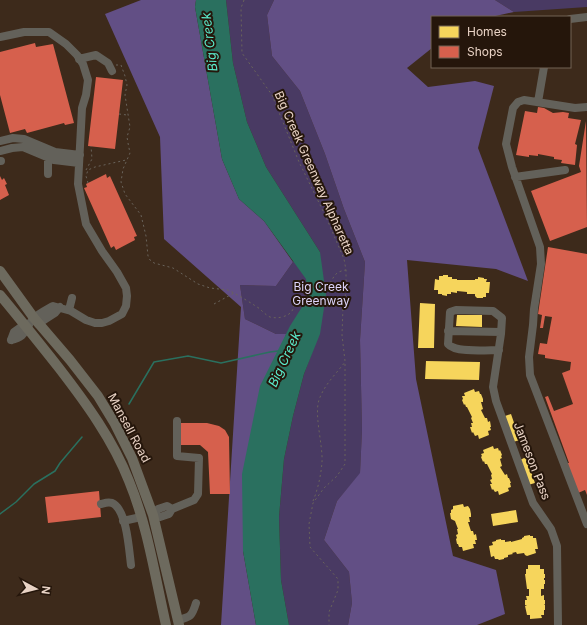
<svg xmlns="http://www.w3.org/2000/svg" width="587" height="625" viewBox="0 0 587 625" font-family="Inter,sans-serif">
<rect width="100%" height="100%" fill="#3d2a1b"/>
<path fill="#493a63" d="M226,0H274L267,15L272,56L300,91L325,154L344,209L365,262L360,340L362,430L360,474L337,501L324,540L349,572L352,603L348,625H289L281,580L279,517L284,459L293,416L304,374L319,334H276L245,319L240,285L276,286L293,262L320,252L266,167L247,122L233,63Z
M495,0H587V7L514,12Z"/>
<path fill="#624f85" d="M141,0H196L195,7L222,159L239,199L264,221L293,262L276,286L240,285L245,319L276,334H286L243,551L256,625H221L241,307L164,239L160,137L105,14Z
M274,0H495L514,12L491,17H432V48L407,68L428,87L475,81L494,86L478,148L528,281L496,269L407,260L416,379L453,556L496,570L505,614L477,625H348L352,603L349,572L324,540L337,501L360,473L362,430L360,340L365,262L344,209L325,154L300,91L272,56L267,15Z"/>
<path fill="#2a705f" d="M196,0H226L233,63L247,122L266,167L320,252L326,295L320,334L304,374L293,416L284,459L279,517L281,580L289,625H256L243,551L242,474L260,386L290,326L307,299L306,279L264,221L239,199L222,159L195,7Z"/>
<path fill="#f6d55c" d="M443,275H448V277H452V279H457V280H475V279H478V277L484,278V279H487L486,282H490L489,293H486V297H483V298H477L475,296V294H467V292L457,291V293L451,292V294H447V296L442,295V294H438V290H434L435,279L439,280V276H443Z
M420,303L435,304L434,348H418Z
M457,315H482V327L456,326Z
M426,361L480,362L479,380L425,379Z
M474,389L475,392L479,391L480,394H481L483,399V402H481L483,409L481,410L485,418H487L488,422L490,421L491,427H490L491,430L488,431L489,435L479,439L478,435L475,436L473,432L472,433L470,427H472L471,423H473L471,418L472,417L467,407H466L465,404L464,405L462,400L463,399L462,396H465L464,393Z
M511,414L520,440L513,442L505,416Z
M493,446L494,449L498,448L499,451L500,450L502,455L501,456L502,458L500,459L502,466L500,467L505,475L507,474L508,478H509L511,483H510L511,487L508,488L509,491L499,495L498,491L495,492L493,489L492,490L490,484H492L490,480L492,479L491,475L492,474L487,464H485L484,461L483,462L481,457L482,456L481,454L484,453L483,450Z
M526,457L535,483L528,485L520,460Z
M463,504L464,507L468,506L470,509L471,514V517H469L470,522H468L471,531H473L474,535L476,534L477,540H475L476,544H473L474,548L463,551L462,547H459L458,544H457L456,539L457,538L456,535L458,534L457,529H458L455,521L451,519L450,513H451V510L453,509V506Z
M516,510L518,522L493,526L491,514Z
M530,535V536H533V538H536L538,549H535L536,553L527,556L525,555L524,553L517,554L516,552L512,553L513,554L508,555V557L504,558V559L499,560L498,559H495L494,556L491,557L489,546L493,545L492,542L496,541V540L501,539V540H505V542L511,541V542L522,539V538L524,537V536Z
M528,565H540V569H544V574H545V578H544V580H545V584H544V589H541V596L544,595V600H545V604H544L545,605V610H544V615H541L542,618L530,619V615H527L525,606L527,605H525V600H527L526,596H529V589H527L525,574H526V569H528Z"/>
<path fill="#d6604d" d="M35,43L36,47L53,44L74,123L65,125L64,123L27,133L25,129L10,133L0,95V52Z
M96,77L123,80L115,149L88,146Z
M538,107L544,108L553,113L563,112L569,113L568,118L581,120L575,144L577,145L575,165L561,163L562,160L554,159V157L538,154V156L529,155V157L516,155L525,111L537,113Z
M586,121L587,227L550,241L531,191L581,172L579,166Z
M106,174L107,178L110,176L137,236L134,237L135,240L116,250L114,246L111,248L84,188L87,187L86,184Z
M0,176L2,180L4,178L7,184L5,185L9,195L0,200Z
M548,247L587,254V495L585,490L578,493L567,463H569L545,397L548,396L554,411L573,404L562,373L570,370L571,362L545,358V355L538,354L540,343L547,344L552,317L545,316L543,328H540L542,315L538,314Z
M181,423H207L219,426L225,430L229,437L230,494H210L208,452L200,445H180Z
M99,491L101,517L48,523L45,497Z"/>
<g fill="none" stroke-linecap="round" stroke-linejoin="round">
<path stroke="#2a705f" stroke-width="1.5" d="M129,404L154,362L188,356L221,363L270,352L278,351
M0,514L16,502L34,484L55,471L60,463L82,437"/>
<path stroke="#69635b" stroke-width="1" stroke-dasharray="2 3" stroke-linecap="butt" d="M244,0L241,8L242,53L272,95L299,162L326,217L344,259L346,270V292L343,307L342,335L345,361V464L337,476L324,488L313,503L309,524L310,547L338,579V590L329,612V625
M116,65H121L125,76L127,85L125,95L130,127L127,137L128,143L130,153L123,169L121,182L125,194L141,215L146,236L148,256L150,260L154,263L173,268L198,284L210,288L228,290L234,293
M119,114L127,115
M86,170L92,159L91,146
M88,183L86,176L88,170L95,167L126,160
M214,304L234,293C238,295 256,306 260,309C263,312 266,315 270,317C274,318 278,318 282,317C301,312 289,299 299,291C306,286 318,287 327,286C335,279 332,272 346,270
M313,501C318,489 321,475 322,462C323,445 314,415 319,400C324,385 336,374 345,362"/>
<path stroke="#63615a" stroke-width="8" d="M570,19L587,17
M0,37L24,32H49L66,44L77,55L83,64L88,80L86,95L82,108L78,184L86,224L102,251L117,272L126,288L127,296L126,306L122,314L109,321L102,323H95L86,320L71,311L53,306C46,310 38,314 33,319C24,329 27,337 11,340
M79,59L96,55L108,63L112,71
M538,102L544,67
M587,107L575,108L524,100L518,102L513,108L506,144L512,167L540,247L541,264L534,309L533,325L529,357L530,375L587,524
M0,141L13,138L24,139L55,152L80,155
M0,151L12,148L23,147L54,160L79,163
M0,161H1
M48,174V158L51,153
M515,177L565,170
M69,310L72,298
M38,324L55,313L60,307
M448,331L501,332
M11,340L14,332L21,327H27
M499,350C487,350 455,353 448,344L450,312L456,310L493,311L502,318L501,334L493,387L496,401L533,503L551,529L557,546L558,625
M101,504C105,503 110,501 114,504C127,513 129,550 131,565
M172,509L167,506L158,509L153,515L160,517L169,514L172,509L194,500L198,494L199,458L177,456V421
M123,521L141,517
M178,620C191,617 192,616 196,603"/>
<path stroke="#6d6a5e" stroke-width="10" d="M0,271L34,318L70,360L98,396L115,424L132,458L153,515L179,625
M0,295C20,319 40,344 59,368C86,403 113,440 129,481C148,527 155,577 166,625"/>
</g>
<g text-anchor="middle" stroke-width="4" stroke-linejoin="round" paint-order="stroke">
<g font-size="12" fill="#e9d3c5" stroke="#25160b">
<text transform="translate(314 173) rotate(66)" y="4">Big Creek Greenway Alpharetta</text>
<text transform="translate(129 428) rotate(62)" y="4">Mansell Road</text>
<text transform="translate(532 461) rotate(69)" y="4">Jameson Pass</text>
</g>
<g font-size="12" fill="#ddd5fb" stroke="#25160b">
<text x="321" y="291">Big Creek<tspan x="321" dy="14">Greenway</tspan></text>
</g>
<g font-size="13" font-style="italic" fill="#5bebcc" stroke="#25160b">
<text transform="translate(209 42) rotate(-97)" y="5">Big Creek</text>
<text transform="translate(284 359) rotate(-65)" y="5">Big Creek</text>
</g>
</g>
<rect x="431" y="16" width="140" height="52" fill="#25160b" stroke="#736255"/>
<rect x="439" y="26" width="20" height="12" fill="#f6d55c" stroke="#736255"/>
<text x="467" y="36" font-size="12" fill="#e9d3c5">Homes</text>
<rect x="439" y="46" width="20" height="12" fill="#d6604d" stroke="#736255"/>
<text x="467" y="56" font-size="12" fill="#e9d3c5">Shops</text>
<g transform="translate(36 589) rotate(97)" stroke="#25160b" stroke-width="3" paint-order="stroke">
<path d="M0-3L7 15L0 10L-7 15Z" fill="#e9d3c5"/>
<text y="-6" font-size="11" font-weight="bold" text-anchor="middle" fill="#e9d3c5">N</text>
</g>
</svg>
